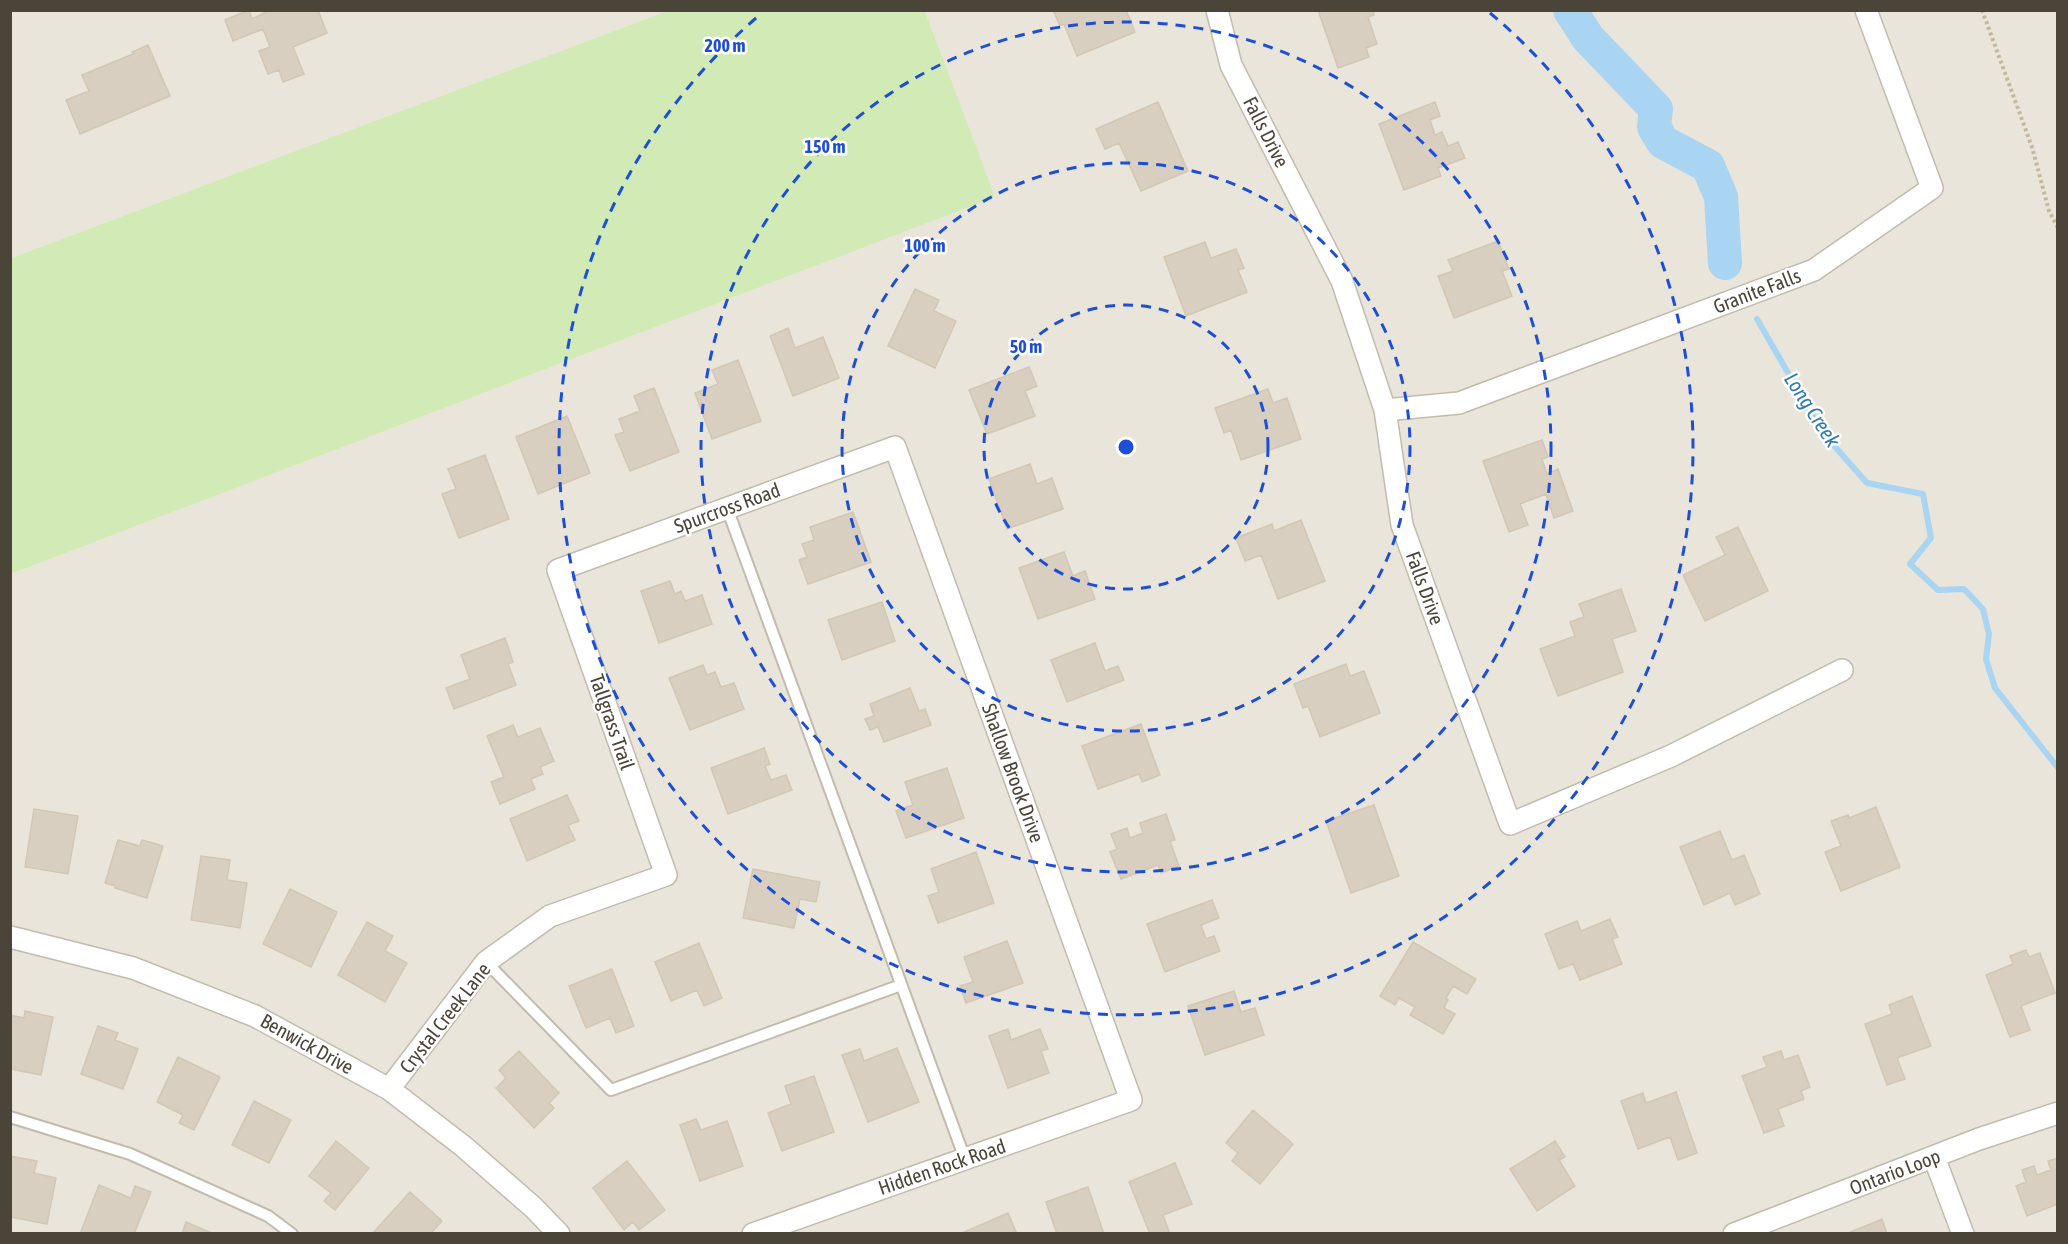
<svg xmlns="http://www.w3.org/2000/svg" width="2068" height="1244" viewBox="0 0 2068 1244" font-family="'Asap Condensed',sans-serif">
<rect width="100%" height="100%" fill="#f6f3ec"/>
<path fill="#eae5da" d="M11,11H667L11,258Z
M925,11H2057V1233L11,1234V574L994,197Z"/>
<path fill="#d2eab5" d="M667,11H925L995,197L11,574V258Z"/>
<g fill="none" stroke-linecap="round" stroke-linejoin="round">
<path stroke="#a9d4f2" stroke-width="6" d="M1757,319L1822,432L1867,483L1923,494L1931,538L1910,564L1938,590L1964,589L1983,609L1989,634L1986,659L1995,688L2058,768"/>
<path stroke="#a9d4f2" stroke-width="34" d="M1570,10L1588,38L1656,109L1654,127L1663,142L1708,166L1721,197L1725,263"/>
</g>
<path fill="#d8cfc1" stroke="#d3c7b4" stroke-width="1.5" d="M249,10L252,19L270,10H318L327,33L293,47L304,74L283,82L279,70L268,74L259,51L270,47L263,29L233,41L225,20Z
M1053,10H1126L1135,32L1077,56L1064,24L1060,26Z
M1318,10H1373L1374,15L1368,17L1377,44L1366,48L1369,57L1338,68Z
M148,45L170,96L80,134L66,100L89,91L82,75L133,54L132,52Z
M1158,102L1188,171L1141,191L1119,143L1105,149L1096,129Z
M1435,102L1440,116L1430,120L1435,135L1442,132L1448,146L1458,142L1465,158L1438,168L1441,176L1404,190L1379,124Z
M1498,241L1509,269L1502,271L1512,296L1454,318L1438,276L1453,271L1448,260Z
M1205,242L1211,258L1236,249L1244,268L1238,270L1247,292L1186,316L1164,257Z
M915,289L939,300L934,311L956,321L935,368L888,346Z
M788,328L795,348L823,337L839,378L793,396L770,336Z
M738,360L761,421L712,439L695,393L718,384L712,370Z
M1029,367L1037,386L1025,391L1035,416L987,434L969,390Z
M654,388L679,452L630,471L615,435L624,432L619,419L640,411L634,396Z
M1268,389L1273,403L1287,398L1301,439L1241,460L1231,430L1224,433L1215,408Z
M567,416L590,473L538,494L516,437Z
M1542,440L1548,457L1542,459L1547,474L1558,469L1573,511L1554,518L1546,494L1520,504L1528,525L1509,532L1483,461Z
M485,455L509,519L459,538L442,494L456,489L448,469Z
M1030,464L1037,484L1052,478L1063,509L1007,529L989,479Z
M853,512L871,562L808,584L799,560L807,557L802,544L814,540L810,527Z
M1301,520L1325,581L1278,599L1261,555L1245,561L1236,538L1272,524L1274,531Z
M1738,527L1768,591L1705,621L1683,575L1725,555L1716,537Z
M1064,552L1073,576L1085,571L1095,599L1038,619L1019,568Z
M670,581L675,594L681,591L685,601L702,595L712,624L659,643L641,591Z
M1621,589L1636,631L1612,639L1623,672L1558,696L1540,649L1575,636L1570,622L1584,617L1579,604Z
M882,602L895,641L842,660L828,620Z
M505,638L513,662L508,664L516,685L454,709L446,688L470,679L461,655Z
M1095,643L1105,671L1118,666L1124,680L1067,702L1051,660Z
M1346,664L1350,676L1364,671L1380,713L1320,737L1308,706L1303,708L1294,684Z
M703,665L707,675L715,672L721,687L734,683L744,709L690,730L669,678Z
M910,688L919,711L925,709L931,725L884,742L878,727L870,730L865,719L874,716L870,704Z
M1141,724L1160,775L1142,782L1139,774L1098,789L1082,746Z
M513,725L518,737L540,728L554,761L540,767L543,774L531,779L535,789L500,804L491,782L504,777L487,736Z
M764,748L770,764L765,766L771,780L786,775L792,790L728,814L711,768Z
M947,768L964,818L906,838L896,811L913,805L905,782Z
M567,795L579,821L568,825L575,840L527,861L510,819Z
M1374,805L1399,876L1351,893L1326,821Z
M1876,807L1900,867L1841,891L1825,852L1841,846L1831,821L1848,815L1849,818Z
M34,809L78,816L68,874L25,867Z
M1166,814L1175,840L1170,841L1179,866L1161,873L1158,865L1121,879L1110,852L1117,849L1111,834L1127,828L1130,838L1143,833L1140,823Z
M1720,831L1732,860L1744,855L1760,894L1735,905L1730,893L1704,905L1680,847Z
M118,840L140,846L142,840L163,846L147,898L115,888L116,886L105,883Z
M976,852L994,903L938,923L928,896L939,892L931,869Z
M201,856L230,860L227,880L247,883L240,928L191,920Z
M753,869L820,882L816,902L800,899L794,928L743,918Z
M290,889L337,912L311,967L263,944Z
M1212,900L1219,918L1201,925L1206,939L1214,936L1220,951L1165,972L1147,924Z
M1610,919L1618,937L1612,939L1622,964L1580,980L1573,964L1559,969L1545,934L1577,921L1581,931Z
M367,922L393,936L385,951L407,963L385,1002L338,975Z
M1007,941L1023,983L966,1003L960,986L973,982L964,957Z
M1413,942L1476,979L1467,994L1453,986L1446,998L1448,1000L1444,1008L1455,1014L1443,1034L1410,1015L1415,1007L1399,998L1395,1005L1380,996Z
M699,943L722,998L704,1006L697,990L671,1001L655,962Z
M2026,950L2029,957L2040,953L2055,993L2021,1006L2030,1030L2010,1037L1986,975L2013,964L2010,956Z
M612,969L634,1026L616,1033L610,1018L586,1028L569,986Z
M1234,991L1241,1012L1255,1008L1264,1035L1205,1055L1188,1006Z
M1912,996L1931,1046L1897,1058L1905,1079L1887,1085L1865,1024L1892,1014L1889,1005Z
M25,1011L53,1017L41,1075L10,1069V1015L24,1018Z
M98,1026L118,1033L115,1040L138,1049L123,1089L81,1074Z
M1008,1029L1011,1040L1040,1029L1048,1049L1041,1051L1049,1073L1008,1088L989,1036Z
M897,1048L919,1102L868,1122L842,1055L860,1049L864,1061Z
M519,1051L559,1093L549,1103L554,1108L534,1128L496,1088L506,1078L499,1070Z
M1781,1051L1784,1060L1798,1055L1810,1087L1801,1091L1804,1099L1778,1109L1784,1126L1764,1133L1742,1076L1767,1067L1763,1057Z
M178,1057L220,1077L194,1130L179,1123L183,1115L157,1102Z
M814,1076L834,1132L782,1151L768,1113L791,1104L785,1086Z
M1676,1092L1697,1153L1678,1160L1670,1137L1638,1149L1621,1101L1643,1093L1646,1103Z
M254,1101L291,1120L269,1163L232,1145Z
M1253,1110L1293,1144L1260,1184L1232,1161L1238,1153L1226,1143Z
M696,1119L701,1130L727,1121L743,1166L700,1181L680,1125Z
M336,1141L369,1168L335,1210L324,1201L331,1193L309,1176Z
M1555,1141L1565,1157L1559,1160L1575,1186L1537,1211L1510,1169Z
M10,1156L37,1161L34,1173L56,1178L47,1224L10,1217Z
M2058,1158V1204L2027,1216L2016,1186L2026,1182L2022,1170L2034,1166L2037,1175L2051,1170L2048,1161Z
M627,1161L665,1210L639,1230L633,1222L624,1230L593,1188Z
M1175,1163L1192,1204L1163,1215L1170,1234H1150L1129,1182Z
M99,1185L131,1198L135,1186L151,1192L134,1234H80Z
M1088,1187L1104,1234H1057L1046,1202Z
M410,1192L442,1221L430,1234H372Z
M1008,1213L1017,1234H962V1233Z
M1882,1219L1887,1234H1846Z
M186,1222L214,1234H182Z"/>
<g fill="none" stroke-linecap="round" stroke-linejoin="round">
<defs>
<path id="service" d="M727,508L965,1159
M486,962L611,1090L901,985
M10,1117L130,1154L268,1216L292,1234"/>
<path id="minor" d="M1217,10L1231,65L1342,281L1385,410L1402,525L1510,824L1671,756L1842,670
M1385,410L1459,403L1814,270L1932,188L1866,10
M10,937L133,968L255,1016L389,1089L463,1146L534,1208L559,1234
M389,1089L486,962L550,916L666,875L558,570L895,447L1131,1100L753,1234
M1934,1157L1963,1234
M1734,1234L1979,1139L2058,1113"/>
</defs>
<use href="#service" stroke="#c2bbae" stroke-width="14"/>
<use href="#minor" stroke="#c2bbae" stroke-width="24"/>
<path stroke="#c4b79f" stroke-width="4" stroke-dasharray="3 3" stroke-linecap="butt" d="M1982,10L2032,147L2049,211L2058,228"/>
<use href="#service" stroke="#fff" stroke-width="10"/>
<use href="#minor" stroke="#fff" stroke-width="21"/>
</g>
<g fill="none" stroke="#1d4ed8" stroke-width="3" stroke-dasharray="10 8">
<circle cx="1126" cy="447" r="142"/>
<circle cx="1126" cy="447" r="284"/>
<circle cx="1126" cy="447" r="425"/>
<path d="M1490 13A567 567 0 1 1 762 13"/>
</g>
<g text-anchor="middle" stroke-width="5" stroke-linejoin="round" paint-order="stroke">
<g font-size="20" fill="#4b4439" stroke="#fff">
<text transform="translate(1266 132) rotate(63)" y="7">Falls Drive</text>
<text transform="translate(1757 291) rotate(-21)" y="7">Granite Falls</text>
<text transform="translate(727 508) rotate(-20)" y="7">Spurcross Road</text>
<text transform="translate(1425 588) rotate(70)" y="7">Falls Drive</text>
<text transform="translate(612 722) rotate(71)" y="7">Tallgrass Trail</text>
<text transform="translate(1013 773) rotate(70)" y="7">Shallow Brook Drive</text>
<text transform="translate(445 1018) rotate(-52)" y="7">Crystal Creek Lane</text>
<text transform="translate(307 1044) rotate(29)" y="7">Benwick Drive</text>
<text transform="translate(942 1167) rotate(-19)" y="7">Hidden Rock Road</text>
<text transform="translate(1895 1172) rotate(-21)" y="7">Ontario Loop</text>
</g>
<g font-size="21" font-style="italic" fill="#2e7ab2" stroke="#fff">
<text transform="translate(1812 410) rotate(57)" y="7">Long Creek</text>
</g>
</g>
<circle cx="1126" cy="447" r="9" fill="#1d4ed8" stroke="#fff" stroke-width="3"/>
<g font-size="18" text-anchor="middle" font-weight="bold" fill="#1d4ed8" stroke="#fff" stroke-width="5" stroke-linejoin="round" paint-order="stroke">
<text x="725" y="52">200 m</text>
<text x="825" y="153">150 m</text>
<text x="925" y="252">100 m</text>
<text x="1026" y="353">50 m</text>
</g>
<rect width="2068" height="1244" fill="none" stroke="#4b4439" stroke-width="24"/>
</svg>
